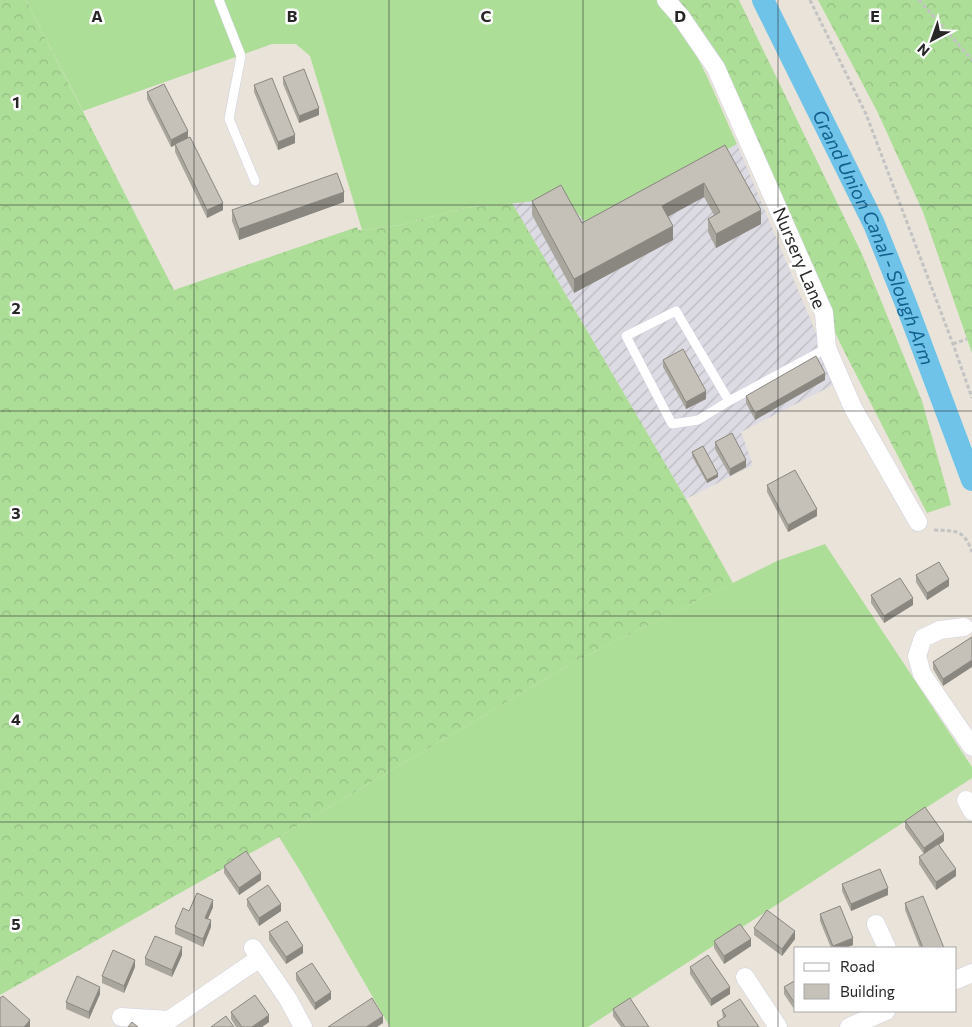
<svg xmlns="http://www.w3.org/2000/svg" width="972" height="1027" viewBox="0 0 972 1027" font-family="Commissioner,sans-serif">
<defs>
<pattern id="industrial-furrows" width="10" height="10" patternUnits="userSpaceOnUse" patternTransform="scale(1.25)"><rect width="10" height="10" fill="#dcdae2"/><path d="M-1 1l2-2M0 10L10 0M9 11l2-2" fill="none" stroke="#bdbbc2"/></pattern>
<pattern id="forest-crowns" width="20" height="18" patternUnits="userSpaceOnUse" patternTransform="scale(1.25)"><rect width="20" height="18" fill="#adde98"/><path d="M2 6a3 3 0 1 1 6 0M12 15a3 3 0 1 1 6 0" fill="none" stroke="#95be83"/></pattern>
</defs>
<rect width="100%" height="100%" fill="#e9e3d9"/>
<path fill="url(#industrial-furrows)" d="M737,144L837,383L741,432L753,465L686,499L512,203L544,200L575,211L589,226Z"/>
<path fill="#adde98" d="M26,0H657C696,40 714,94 737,144L589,226L575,211L544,200L465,208L400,225L362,230L310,56L296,44H272L83,111Z
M825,544L972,767V778L588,1027H390L299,869L279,837L574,662L777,561Z"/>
<path fill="url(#forest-crowns)" d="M0,0H26L174,290L357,227L358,230H362L400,225L465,208L512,203L686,499L733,583L574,662L279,837L0,995Z
M679,0H739L862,254L922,401L951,505L927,513L842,347Z
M818,0H972V353L923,212L877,111Z"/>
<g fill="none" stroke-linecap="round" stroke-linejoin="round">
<path stroke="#70c3e8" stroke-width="22" id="s1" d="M763,0L874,224L906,304L972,480"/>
<defs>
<path id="lane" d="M219,0L241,56L229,119L255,181
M729,401L676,311L626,336L672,424L698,420L729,401L827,348"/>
<path id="street" d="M666,0L681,17L716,68L824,313L827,348L853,408L918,522
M964,627L940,630L923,638L917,656L922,674L972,747
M966,800L972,811
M876,924L887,948
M253,948L288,999L303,1027
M745,977L778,1027
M956,980L972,973
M121,1017L169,1020L260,958
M849,1027L886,1011"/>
</defs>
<use href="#lane" stroke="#cfd1e0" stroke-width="10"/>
<use href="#street" stroke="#cfd1e0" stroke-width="19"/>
<path stroke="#c3c3c3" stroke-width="3" stroke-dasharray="4 2.5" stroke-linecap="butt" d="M810,0L866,114L953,344L972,398
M919,0L972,60
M953,344L967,339
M934,530C956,531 964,529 972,552"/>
<use href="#lane" stroke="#fff" stroke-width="9"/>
<use href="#street" stroke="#fff" stroke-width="18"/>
</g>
<path fill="#a9a69e" d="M283,77L319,115L299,123L283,84Z
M254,85L295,143L278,150L254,92Z
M147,92L188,138L223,210L207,218L175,152V145L171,147L147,99Z
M725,145L761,224L716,248L708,232V219L714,215L704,197L668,216L673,240L574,293L532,215V201L582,223Z
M344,202L239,240L232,221V210Z
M663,360L706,399L686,409L663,367Z
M825,380L755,420L746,403V396Z
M715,442L746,467L730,476L715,449Z
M692,452L718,477L707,483L692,456Z
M767,485L817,516L788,532L767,492Z
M916,575L949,586L927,600L916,582Z
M871,595L913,605L884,623L871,603Z
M972,637L943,686L933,669V662Z
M905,821L944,841L939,845L956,876L936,890L919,864V857L924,854L905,828Z
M224,866L261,880L239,895L224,873Z
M842,884L888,895L851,911L842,891Z
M247,899L281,911L259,926L247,906Z
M905,903L944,948H920L905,910Z
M213,907L208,919L211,927L203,947L175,934V927L189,911Z
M820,914L853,945L845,948H831L820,921Z
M754,928L795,939L782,956L754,935Z
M269,932L303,953L286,964L269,940Z
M714,941L751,946L724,964L714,948Z
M182,955L172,977L145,965V958Z
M135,967L124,993L102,983V976Z
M690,967L730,994L711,1006L690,974Z
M296,973L331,999L315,1010L296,980Z
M796,980V1011H797L796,1012L784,994V987Z
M100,994L89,1019L66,1009V1002Z
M613,1009L649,1027H621L613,1016Z
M722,1010L759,1027H717V1022L723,1018Z
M231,1012L269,1022L262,1027H236L231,1019Z"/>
<path fill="#8a8781" d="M319,108V115L299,123V116Z
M188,131V139L171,147V140Z
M295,135V143L278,150V142Z
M704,183V197L662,220V206Z
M344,192V202L239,240V229Z
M223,203V210L207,218V210Z
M761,210V224L716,248V234Z
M673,226V240L574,293V279Z
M825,373V380L755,420V413Z
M706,391V399L686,409V402Z
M746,460V467L730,476V469Z
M718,474V477L707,483V480Z
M817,509V516L788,532V525Z
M949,579V586L927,600V593Z
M913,598V605L884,623V616Z
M972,660V667L943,686V679Z
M944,834V841L924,855V848Z
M956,869V876L936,890V882Z
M261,873V880L239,895V888Z
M888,888V895L851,911V904Z
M213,900V907L205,925V918Z
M281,904V911L259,926V918Z
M211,920V927L203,947V939Z
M795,931V939L782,956V949Z
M853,938V945L845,948H833V946Z
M751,939V946L724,964V956Z
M303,946V953L286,964V957Z
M182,947V955L172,977V970Z
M135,960V967L124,993V986Z
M100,987V994L89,1019V1012Z
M730,987V994L711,1006V999Z
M331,992V999L315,1010V1003Z
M269,1015V1022L262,1027H252Z
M383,1016V1023L377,1027H366Z
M30,1020V1027H24Z"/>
<path fill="#c5c1b8" stroke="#8a8781" d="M304,69L319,108L299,116L283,77Z
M272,78L295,135L278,142L254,85Z
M164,84L188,131L171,140L147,92Z
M190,137L223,203L207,210L175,144Z
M725,145L761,210L716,234L708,219L720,212L704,183L662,206L673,226L574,279L532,201L561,185L582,223Z
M337,173L344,192L239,229L232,210Z
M683,349L706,391L686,402L663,360Z
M816,356L825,373L755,413L746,396Z
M732,433L746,460L730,469L715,442Z
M703,446L718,474L707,480L692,452Z
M795,470L817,509L788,525L767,485Z
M939,562L949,579L927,593L916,575Z
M900,578L913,598L884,616L871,595Z
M972,637V660L943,679L933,662Z
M925,807L944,834L924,848L905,821Z
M938,844L956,869L936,882L919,857Z
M246,851L261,873L239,888L224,866Z
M880,869L888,888L851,904L842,884Z
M268,885L281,904L259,918L247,899Z
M197,893L213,900L205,918L211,920L203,939L175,927L183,908L189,911Z
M923,896L944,948H923L905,903Z
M840,906L853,938L833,946L820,914Z
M767,910L795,931L782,949L754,928Z
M287,921L303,946L286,957L269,932Z
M740,924L751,939L724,956L714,941Z
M155,936L182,947L172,970L145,958Z
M113,950L135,960L124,986L102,976Z
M708,955L730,987L711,999L690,967Z
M312,963L331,992L315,1003L296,973Z
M77,976L100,987L89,1012L66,1002Z
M796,980V1005L784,987Z
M255,995L269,1015L252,1027H242L231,1012Z
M3,996L30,1020L24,1027H0V998Z
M372,998L383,1016L366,1027H328Z
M630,998L649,1027H625L613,1009Z
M740,999L759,1027H720L717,1022L726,1016L722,1010Z
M226,1016L234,1027H211Z
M132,1022L138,1027H128Z"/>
<path fill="none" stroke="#272727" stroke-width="1" stroke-opacity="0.55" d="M194,0V1027M389,0V1027M583,0V1027M778,0V1027M0,205H972M0,411H972M0,616H972M0,822H972"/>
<g text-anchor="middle" stroke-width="5" stroke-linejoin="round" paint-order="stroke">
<g font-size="18" fill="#272727" stroke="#fff">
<text transform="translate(799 258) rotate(67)" y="6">Nursery Lane</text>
</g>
<g font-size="19" font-style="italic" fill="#13608f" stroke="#fff">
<text dy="7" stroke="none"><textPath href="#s1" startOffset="262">Grand Union Canal - Slough Arm</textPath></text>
</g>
</g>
<g font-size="16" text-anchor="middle" font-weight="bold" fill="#272727" stroke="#fff" stroke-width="5" stroke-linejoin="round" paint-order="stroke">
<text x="97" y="22">A</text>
<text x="292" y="22">B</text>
<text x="486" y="22">C</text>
<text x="680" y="22">D</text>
<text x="875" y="22">E</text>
<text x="16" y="108">1</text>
<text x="16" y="314">2</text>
<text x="16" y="519">3</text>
<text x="16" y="725">4</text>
<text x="16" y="930">5</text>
</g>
<rect x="794" y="947" width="162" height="65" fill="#ffffff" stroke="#a9a9a9"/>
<rect x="804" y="963" width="25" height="8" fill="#ffffff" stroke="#a9a9a9"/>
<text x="840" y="972" font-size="15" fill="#272727">Road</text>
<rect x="804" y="984" width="25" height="15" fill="#c5c1b8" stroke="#a9a9a9"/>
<text x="840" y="997" font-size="15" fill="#272727">Building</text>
<g transform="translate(932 40) rotate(221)" stroke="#ffffff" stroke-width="4" paint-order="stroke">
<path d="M0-4L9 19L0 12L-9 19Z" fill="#272727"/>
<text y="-8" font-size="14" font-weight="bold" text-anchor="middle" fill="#272727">N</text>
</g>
</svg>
